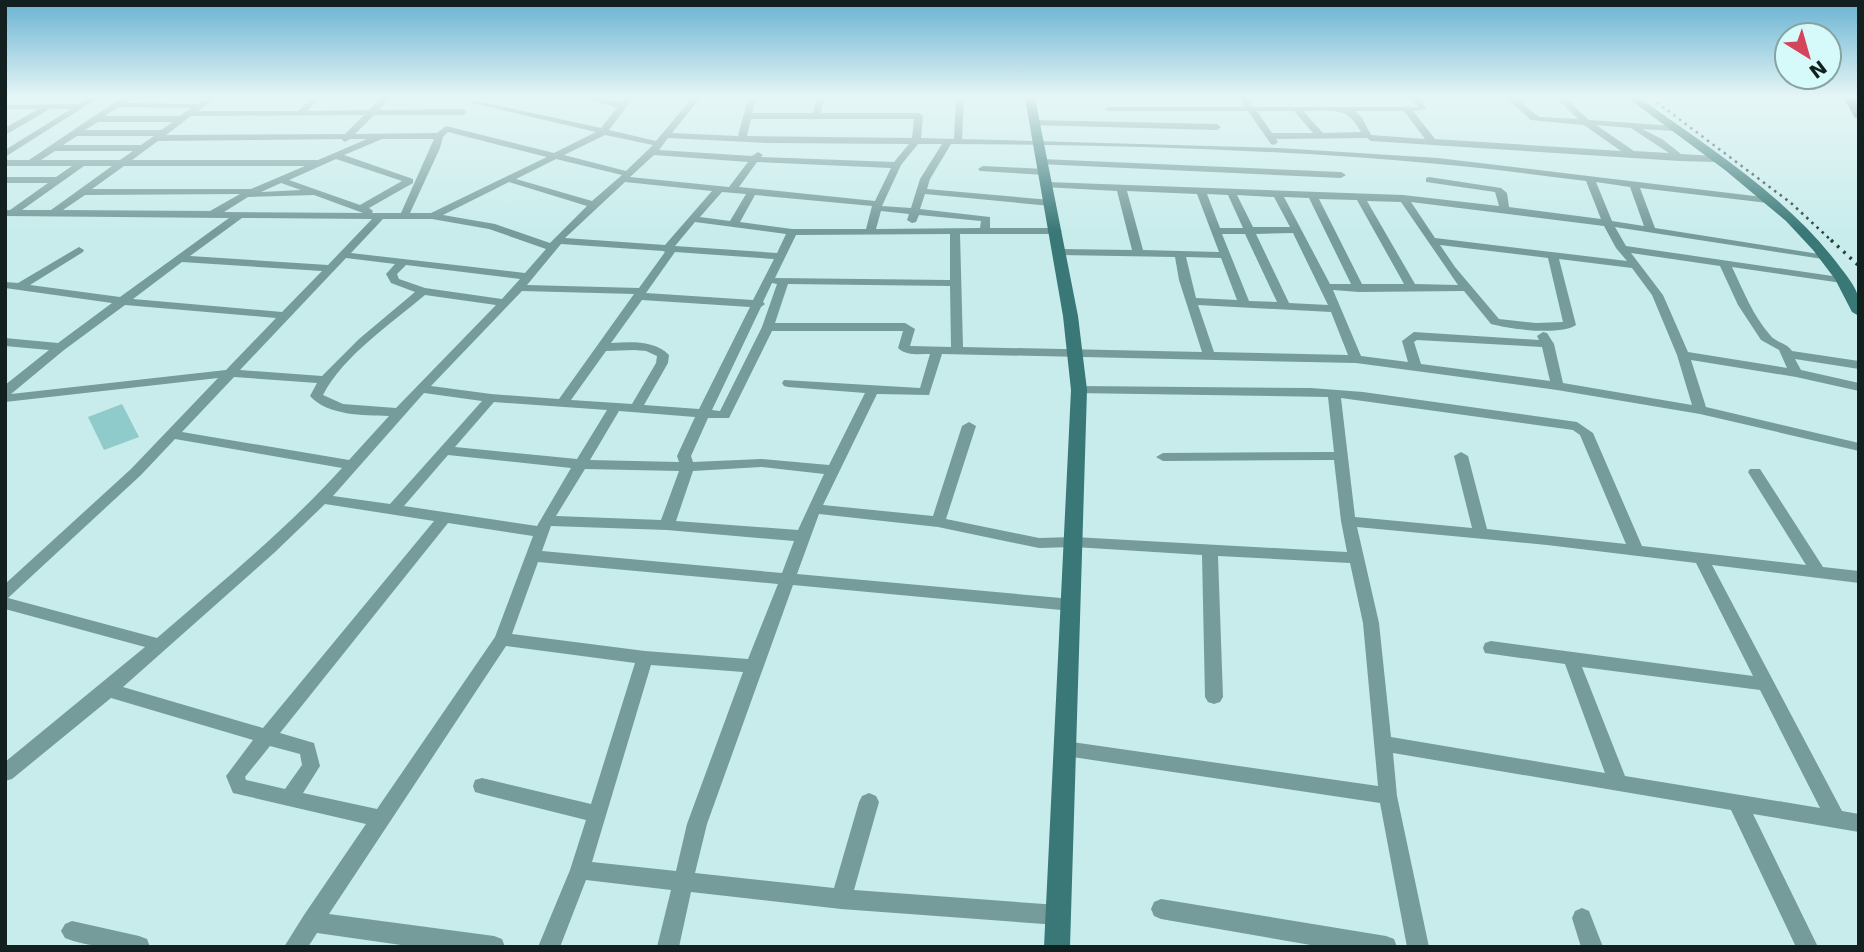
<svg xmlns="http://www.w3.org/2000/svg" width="1864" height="952" viewBox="0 0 1864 952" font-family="'DejaVu Sans',sans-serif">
<rect width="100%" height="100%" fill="#c8ecec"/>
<path fill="#8ecbca" d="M122,404L139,437L104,450L88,417Z"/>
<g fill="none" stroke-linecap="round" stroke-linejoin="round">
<path fill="#759b9a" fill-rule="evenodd" d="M88,98H98L5,157V150L71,109H50L5,135V128L38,109H5V105L79,104Z
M121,98H131L126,103L198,104L206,98H215L198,111H298L311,98H320L307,111L369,110L381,98H390L379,110L463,109L467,112L463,115H374L355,134L437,133L446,126L554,153L596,132L468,102L472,100L601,128L617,108L586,98H600L621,103L625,98H633L609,130L656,141L692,98H700L672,133L738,136L748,98H756L752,113H813L816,98H824L821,113H919L923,116L921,138L954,139L956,98H964L962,139L1279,148L1438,158L1771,198V202L1768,203L1640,188L1655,228L1825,255L1829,256V260L1615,227L1626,246L1846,278V282L1842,283L1732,267C1743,290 1753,316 1770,335C1776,343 1786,342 1792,351L1859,361V369L1795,359L1801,370L1859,383V391L1796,377L1691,360L1706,407L1859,443V451L1700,414L1557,390L1356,363L942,354L929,395L877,394L823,505L933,516L962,426L969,422L976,426L946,519L1039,538L1074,537L1347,552L1341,521L1334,460L1163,461L1156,457L1163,453L1334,452L1328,397L1075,393L1073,390L1075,387L1079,386L1311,388L1363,392L1577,422L1593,433L1642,546L1806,565L1748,472L1750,469H1760L1823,567L1859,571V583L1712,565L1842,811L1859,814V832L1753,814L1818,947H1796L1731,810L1393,753L1397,796L1429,947H1407L1380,803L1059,755L1056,749L1059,743L1065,741L1378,786L1363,623L1350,563L1218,556L1223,697L1220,702L1214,704L1208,702L1205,697L1202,555L1074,547L1039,548L938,527L819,514L797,574L1072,599L1078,601L1080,605L1078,609L1072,611L793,585L707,824L695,873L834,888L859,802L862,796L869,793L876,796L879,802L854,890L1058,905L1065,908L1068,915L1065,922L1058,925L841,909L691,892L679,947H657L671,890L586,880L560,947H538L570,870L586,820L482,794L475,792L473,786L475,780L482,778L591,804L635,663L506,646L329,914L494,936L502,939L505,947H415L317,933L308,947H284L304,915L366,824L233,793L226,776L253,740L111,698L12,779L5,781V762L145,647L5,609V584L131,469L218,378L5,402V385L49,350L5,346V338L58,343L112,303L5,288V282L18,283L79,247L84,250L83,252L30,285L120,297L229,218L5,216V210H10L48,183H5V177H56L72,166H5V160H29ZM118,107L191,108L180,116H105ZM364,115L345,134L166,135L191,116ZM751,119H914L912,138L747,136ZM98,122H173L161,130H85ZM448,132L547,157L431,213H410L440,148L443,137ZM605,135L653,145L626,171L564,155ZM77,136H154L141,145H63ZM668,138L768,143L909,144L894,162L761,157L763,155L758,152L752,156L659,150ZM341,139L345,142L350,139H367L318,160H132L158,141ZM382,139H434L401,213H372L373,211L369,208L413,183V179L344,155ZM918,144H942L920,179L911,208L882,206L901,165ZM951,144C1111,145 1278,149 1438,164C1488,168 1537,175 1586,181L1601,219L1509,207L1507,193L1501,188L1429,177L1426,178V182L1495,192L1499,206L1403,195L1047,182L1042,185L1044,187L1117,191L1132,250L1060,249L1055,252L1060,255L1175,257L1179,280L1202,352L963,347L960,234H1057L1062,231L1057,228H990V217L920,209L925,194L1051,206L1056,203L1051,200L927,189L930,179ZM55,151H133L120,160H41ZM654,155L748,162L729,187L630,177ZM336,159L402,181L360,205L289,180ZM556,159L622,175L592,201L516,179ZM757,162L891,168L875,201L739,187ZM84,166H112L51,210H22ZM124,166H305L251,189H92ZM509,182L587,206L550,243L495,224L443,215ZM625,182L712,191L665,245L565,238ZM1596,182L1630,187L1644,226L1612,221ZM281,183L301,190L261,192ZM1127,191L1197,194L1219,252L1143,250ZM722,192L746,194L730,221L700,217ZM240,194L210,211L63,210L85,195ZM1207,194L1228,195L1243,228H1220ZM314,195L363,213L224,212L248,197ZM755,195L872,206L866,229H792L740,222ZM1237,195L1274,197L1290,227H1253ZM1284,197L1309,198L1351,284H1330ZM1319,199L1357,200L1404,284H1362ZM1367,201L1401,202L1458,285L1415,284ZM1411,202L1604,226L1616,248L1627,261L1435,238ZM881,211L909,214L907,220L912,223L916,222L919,215L981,221L980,228L876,229ZM242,218L372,219L328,265L190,256ZM383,219H432L489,229L546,249L525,273L351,253ZM695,222L786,234L777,253L675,246ZM1293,233L1328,305L1289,303L1256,234ZM950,234V280L775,278L796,235ZM1222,234H1245L1277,302L1249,301ZM561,244L663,251L665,252L639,288L527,285ZM1440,245L1548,258L1563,322L1536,323L1499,319L1455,267ZM675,252L774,259L753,300L646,293ZM1631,253L1720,266L1738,305L1761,340L1779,350L1787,368L1688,352L1663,295ZM1186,257L1221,258L1237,300L1196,298ZM346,258L395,264L386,274L391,283L415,292L359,339L322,376L240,370ZM1559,259L1632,268L1652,295L1677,355L1692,405L1563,383L1554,344L1547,333L1543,332L1537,336L1539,340L1414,332L1402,341L1408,362L1361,356L1333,290L1359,292L1464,291L1491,324C1510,329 1560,336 1576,325ZM182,262L322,271L282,312L133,299ZM406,265L520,279L502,299L425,288L399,279L397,274ZM772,283L777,284L762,327L720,411L712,410L761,307L765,304L763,302ZM788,284L950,286L951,347L910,346L915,329L905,323H775ZM522,291L634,294L559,399L491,394L431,386ZM425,295L496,305L396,408L343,404L323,395C343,356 392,323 425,295ZM642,300L750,307L699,409L644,405L668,363L669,355C654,340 631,342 611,343ZM125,305L276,318L226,370L11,394L64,350ZM1198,305L1331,312L1348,355L1214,352ZM772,331H903L898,348C906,356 919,354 930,354L920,388L784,380L782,383L784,386L788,387L865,393L829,465L761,459L693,462L691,456L708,418H729ZM1417,340L1542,347L1550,381L1421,364L1414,342ZM634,350L646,351L657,356L656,363L632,404L571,400L606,351ZM234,377L317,383L310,396C328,416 363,415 389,416L349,460L182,432ZM424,393L482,401L390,504L333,496ZM1341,398L1573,430L1580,435L1626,544L1487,529L1468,456L1461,452L1454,456L1472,528L1355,517ZM494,402L607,410L577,459L455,447ZM619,411L695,417L677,456L679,462L590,460ZM175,439L342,468C286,530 220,583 157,638L8,598L141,475ZM448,455L571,468L537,526L404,506ZM761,467L824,474L798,530L676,521L693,471ZM585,469L679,471L661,520L556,516ZM325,504L434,521L263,728L123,687L274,553ZM448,523L533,536L495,637L377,809L303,793L320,766L314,743L280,733ZM551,526L667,530L794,541L782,573L542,551ZM1357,527L1547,545L1696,563L1753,676L1491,641L1485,643L1483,648L1485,653L1565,664L1605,773L1391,737L1379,623ZM538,562L778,584L748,659L645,651L512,634ZM651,665L743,672L687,824L676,871L592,862ZM1582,667L1760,690L1820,808L1625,776ZM270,746L300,754L302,765L285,789L246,780L245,777Z
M1239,98H1247L1253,107H1418L1410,98H1419L1426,109L1413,111L1435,139L1621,151L1584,125L1531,120L1506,98H1516L1539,117L1578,119L1556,98H1565L1589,120L1676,126V130L1673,131L1642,129L1662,139L1681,154L1715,156L1720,159L1715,162L1680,161L1371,141L1367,138L1276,139L1278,142L1274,145L1271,144L1248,111H1108L1104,109L1108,107H1245ZM1257,111H1294L1313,133H1272ZM1303,111C1331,111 1347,105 1361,132L1323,133ZM1355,111H1404L1425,139L1371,135L1362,118ZM1596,125L1631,128L1669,153L1634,151Z
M1034,120L1217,124L1221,127L1217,130L1031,125V121Z
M1042,159L1341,172L1346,175L1341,178L1039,164L1037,162Z
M983,166L1045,169L1050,172L1045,175L980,171L978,169Z
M1161,899L1386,936L1394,939L1397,947H1322L1161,919L1154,916L1151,909L1154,902Z
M1582,908L1589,911L1603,947H1581L1572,918L1575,911Z
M72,921L139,936L147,939L150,947C121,947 92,949 65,938L61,931L65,924Z"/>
<path fill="#3a7777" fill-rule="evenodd" d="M1025,98H1035L1078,316L1087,390L1070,947H1044L1071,390L1063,316Z
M1628,98H1640C1709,148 1784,194 1837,263C1845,274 1857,287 1859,300C1860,305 1859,311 1859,316L1852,312L1835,279L1813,250L1786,221L1725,170Z"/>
<path fill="#1b5b5b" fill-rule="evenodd" d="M1844,98H1854L1859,106V119L1855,118Z"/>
<path stroke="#2c3d3d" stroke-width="2.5" stroke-dasharray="2.5 4.5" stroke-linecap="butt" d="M1651,98L1791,203L1833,242"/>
<path stroke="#2c3d3d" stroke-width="3.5" stroke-dasharray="2.5 6" stroke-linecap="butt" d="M1831,240L1859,266"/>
</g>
<linearGradient id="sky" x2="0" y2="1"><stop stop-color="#68b2d1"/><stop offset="0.42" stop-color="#e6f6f6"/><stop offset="1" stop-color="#e6f6f6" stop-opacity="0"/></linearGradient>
<rect width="1864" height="231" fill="url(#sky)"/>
<rect width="1864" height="952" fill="none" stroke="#122020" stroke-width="14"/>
<g transform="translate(1808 56) rotate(143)"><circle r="33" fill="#d5faf9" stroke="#87a3a2" stroke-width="2"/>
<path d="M0-5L12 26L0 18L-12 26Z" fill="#d4445b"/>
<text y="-10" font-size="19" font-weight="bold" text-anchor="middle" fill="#122020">N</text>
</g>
</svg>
